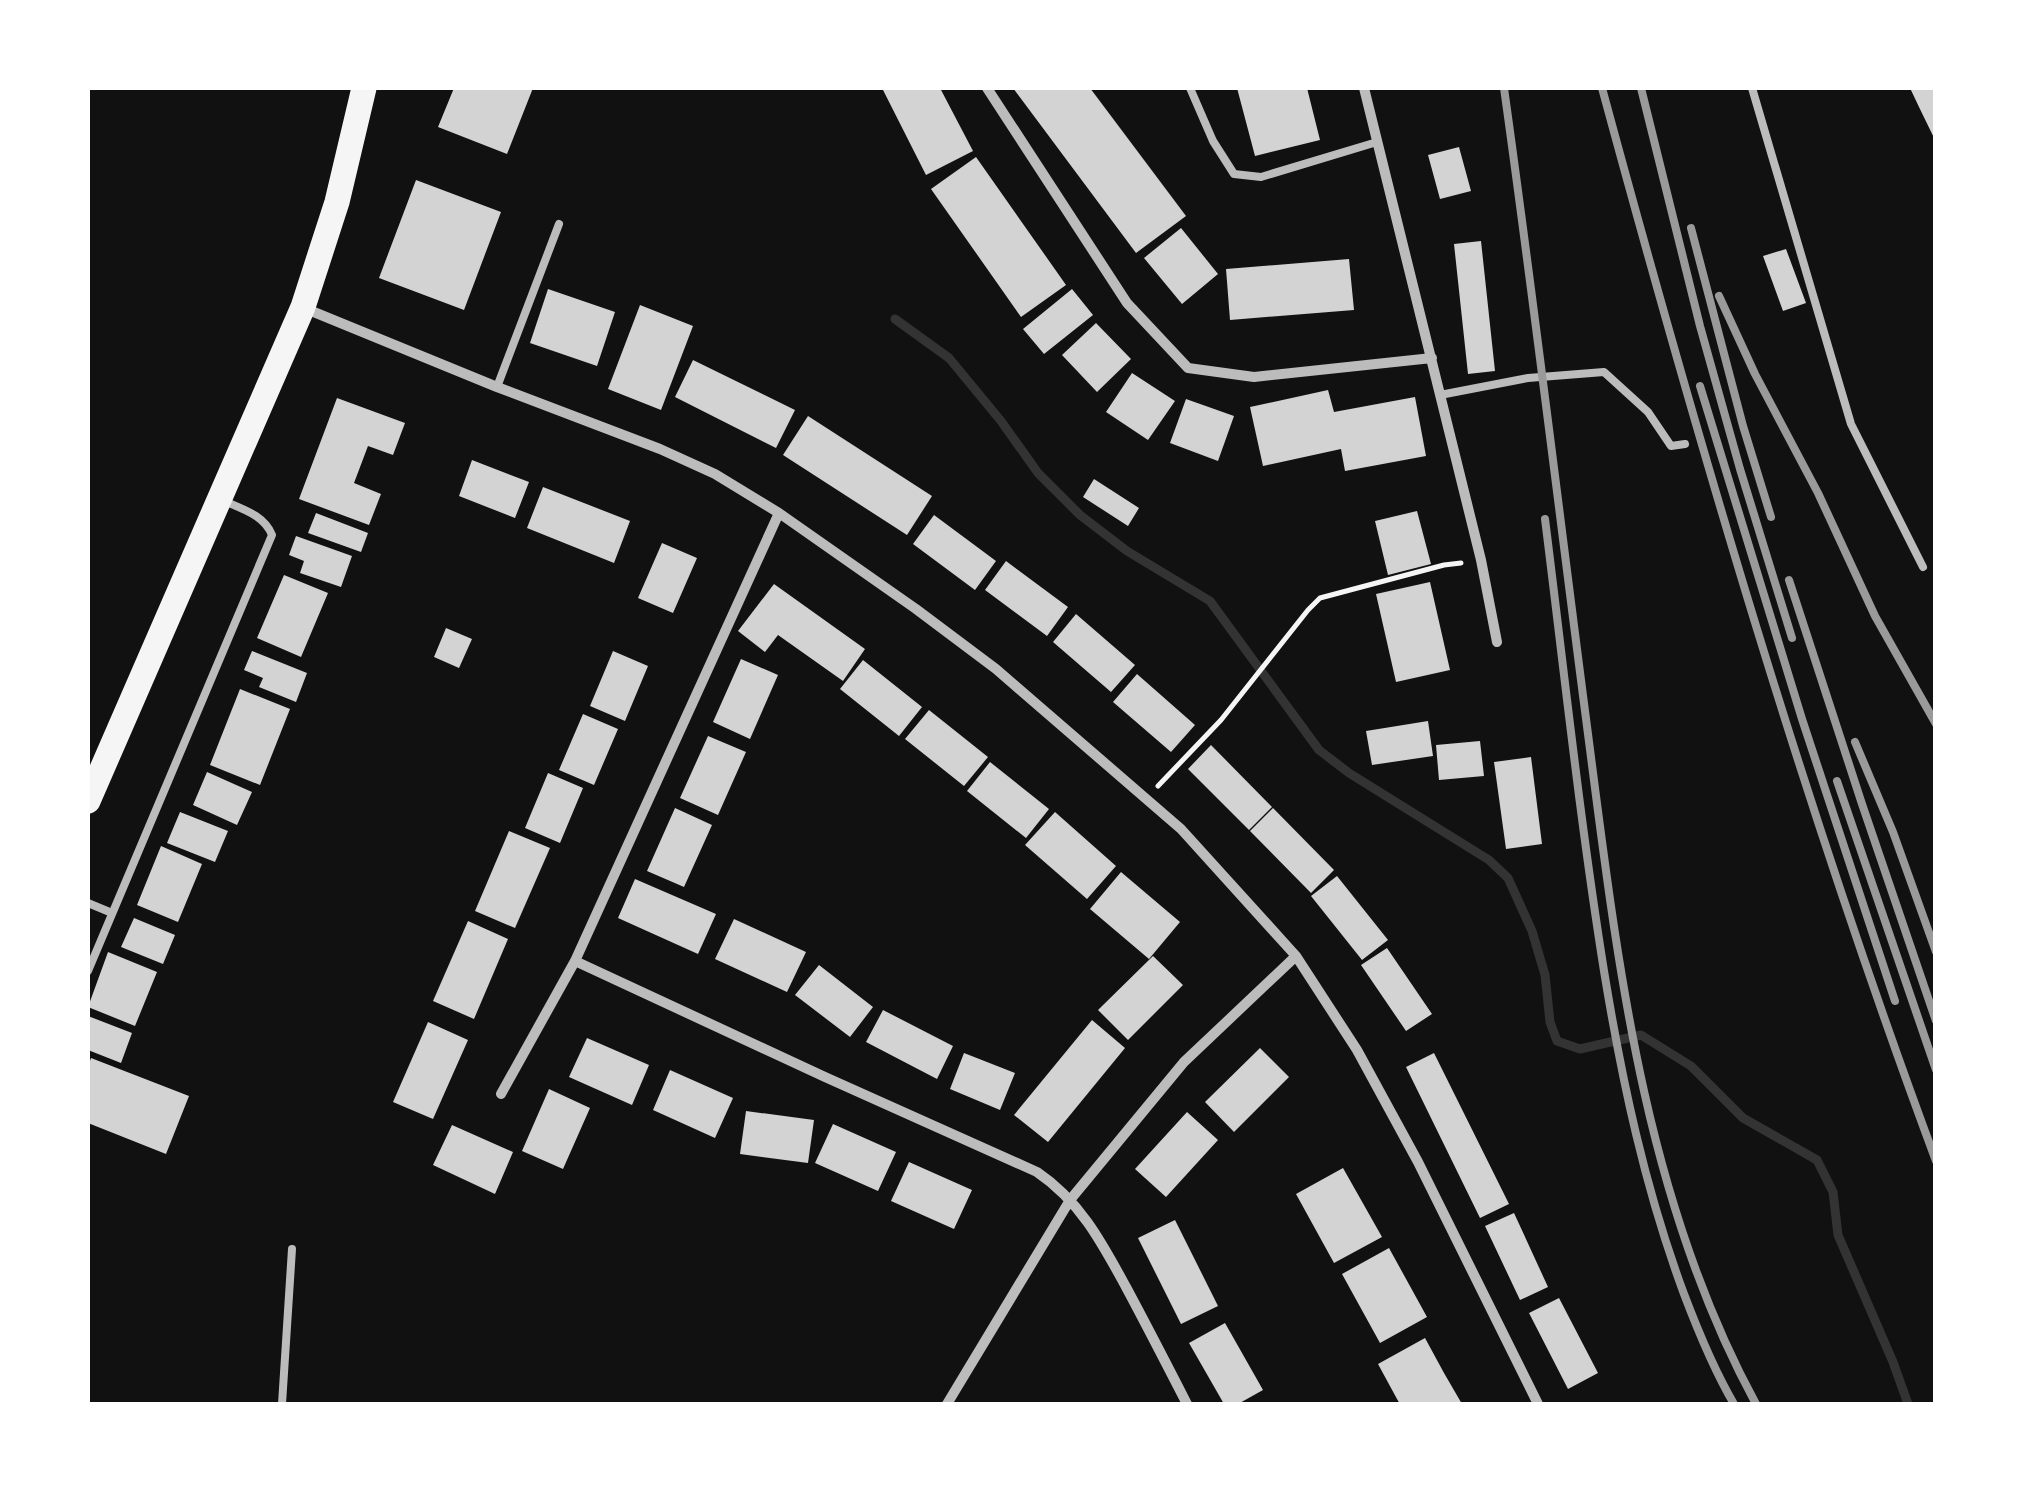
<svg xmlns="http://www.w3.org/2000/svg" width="2023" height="1492" viewBox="0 0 2023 1492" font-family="Overpass,sans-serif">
<rect width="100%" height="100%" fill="#111"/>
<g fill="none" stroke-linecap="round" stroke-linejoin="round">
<path stroke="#333" stroke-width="9" d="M895,319L949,358L1001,421L1038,473L1080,515L1127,551L1210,601L1319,750L1349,773L1489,860L1508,878L1532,931L1545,975L1550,1022L1557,1041L1580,1049L1641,1035L1691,1066L1743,1118L1817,1160L1833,1192L1838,1235L1893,1362L1908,1404"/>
</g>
<path fill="#d3d3d3" d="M454,88H533L507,154L438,127Z
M882,88H940L973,151L926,175Z
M1013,88H1090L1186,216L1136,253Z
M1237,88H1307L1320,140L1255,156Z
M1910,88H1936V142L1919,107Z
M1459,147L1471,191L1440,199L1428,155Z
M976,157L1066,285L1021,317L931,189Z
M416,180L501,212L464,310L379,278Z
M1181,228L1218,274L1182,304L1144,258Z
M1481,241L1495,371L1468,374L1454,244Z
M1786,249L1806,303L1783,311L1763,256Z
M1349,259L1354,310L1230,320L1226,269Z
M548,289L615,312L597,366L530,343Z
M1072,289L1093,315L1044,354L1023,329Z
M640,305L693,326L661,410L608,389Z
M1096,323L1131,359L1097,392L1062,355Z
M693,360L795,410L776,448L675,397Z
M1132,373L1175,401L1148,440L1106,412Z
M1328,390L1334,412L1415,397L1426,456L1345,471L1341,449L1263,466L1250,407Z
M337,398L405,423L393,455L368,446L354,483L381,494L369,525L299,499Z
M1186,399L1234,416L1218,461L1170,443Z
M808,416L932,496L907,535L783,455Z
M472,460L529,482L515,518L459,496Z
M1094,479L1139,508L1128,526L1083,497Z
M543,487L630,521L614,563L527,528Z
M1417,511L1431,564L1388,575L1375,521Z
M316,513L368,533L361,552L308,533Z
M934,515L996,561L975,590L913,544Z
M296,536L352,556L341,587L300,573L304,561L289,555Z
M662,543L697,558L673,613L638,598Z
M1006,561L1068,607L1047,636L985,590Z
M284,575L328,593L301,657L257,638Z
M1430,582L1450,670L1396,682L1376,594Z
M774,584L865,649L843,681L778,635L765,652L738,631Z
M1076,614L1135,665L1111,692L1053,642Z
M446,628L472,639L459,668L434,657Z
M252,651L307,673L296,702L259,687L263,678L244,670Z
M613,651L648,666L625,721L590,706Z
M741,659L778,675L750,739L713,722Z
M863,660L922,707L899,736L840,689Z
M1137,674L1195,725L1171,752L1113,702Z
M240,689L290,709L260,785L210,765Z
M929,710L988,757L964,786L905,739Z
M583,714L618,729L594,785L559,770Z
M1428,721L1433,756L1372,765L1366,731Z
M708,736L746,752L718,815L680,798Z
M1480,741L1484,776L1439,780L1436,745Z
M1211,745L1272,807L1249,830L1188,769Z
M1531,757L1542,844L1506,849L1494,762Z
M990,762L1049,809L1026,838L967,791Z
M207,772L252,792L237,825L193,805Z
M548,773L583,788L560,843L525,828Z
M675,808L712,825L684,887L647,871Z
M1273,808L1334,870L1311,893L1250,831Z
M180,812L228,831L215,862L167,843Z
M1055,812L1116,866L1087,899L1025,845Z
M509,831L550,848L515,928L475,911Z
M161,846L202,864L178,922L137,905Z
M1121,872L1180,922L1149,959L1090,909Z
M1337,876L1388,940L1362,960L1311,896Z
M635,879L716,914L698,954L618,918Z
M134,918L175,935L163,964L121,947Z
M734,919L806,952L787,992L715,959Z
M468,921L508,939L474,1019L433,1001Z
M1387,948L1432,1014L1406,1031L1361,965Z
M108,952L157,972L135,1026L88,1007Z
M1153,956L1183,985L1128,1040L1098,1010Z
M819,965L873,1007L850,1037L795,995Z
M883,1010L953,1046L937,1079L866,1042Z
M88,1016L132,1033L121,1063L88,1050Z
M1092,1020L1125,1048L1048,1142L1014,1115Z
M428,1022L468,1040L433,1119L393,1102Z
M587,1038L649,1065L632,1105L569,1077Z
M1260,1048L1289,1077L1234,1132L1205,1102Z
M964,1053L1015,1073L1000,1110L950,1089Z
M1434,1053L1509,1204L1480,1218L1406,1067Z
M91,1058L189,1096L166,1154L88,1123V1067Z
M670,1070L733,1098L715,1138L653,1110Z
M549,1089L590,1108L563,1169L522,1151Z
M746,1111L814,1120L808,1163L740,1154Z
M1187,1112L1218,1140L1166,1197L1135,1169Z
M833,1124L896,1152L878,1191L815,1163Z
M452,1125L513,1152L495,1194L433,1165Z
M909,1162L972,1190L954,1229L891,1201Z
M1343,1168L1382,1237L1334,1263L1296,1194Z
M1514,1213L1548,1287L1520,1300L1485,1226Z
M1175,1220L1218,1306L1181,1324L1138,1238Z
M1389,1248L1427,1317L1380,1343L1342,1274Z
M1559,1298L1598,1373L1568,1389L1529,1313Z
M1225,1323L1263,1390L1238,1404H1224L1189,1343Z
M1425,1338L1444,1373L1462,1404H1400L1397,1399L1378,1364Z"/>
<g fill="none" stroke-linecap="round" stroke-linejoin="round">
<path stroke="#f5f5f5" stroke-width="5" d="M1158,786L1221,720L1308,610L1320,598L1444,565L1461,563"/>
<path stroke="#bcbcbc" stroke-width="8" d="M1190,88L1213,141L1234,174L1261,177L1377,142
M1752,88L1851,424L1923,567
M497,387L559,224
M1440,395L1528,378L1604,372L1648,412L1671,446L1685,444
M88,903L112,913
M88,971L272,535C264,515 242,509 224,501
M282,1404L292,1249"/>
<path stroke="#bcbcbc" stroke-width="10" d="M987,88L1127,303L1188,368L1254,377L1432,358
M1364,88L1481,560L1497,642
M304,308L497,387L660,449L715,474L779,513L916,609L996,669L1181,829L1296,956L1357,1050L1418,1162L1538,1404
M575,961L825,1077L1037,1172C1080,1201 1102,1243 1126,1287C1147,1326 1167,1365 1187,1404
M501,1094L575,961L779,513
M947,1404L1070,1200L1184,1062L1296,956"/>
<path stroke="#f5f5f5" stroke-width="25" d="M88,801L303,307L337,202L364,88"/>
<path stroke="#9a9a9a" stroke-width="8" d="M1504,88C1533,295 1558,503 1585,711C1616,947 1640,1191 1756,1404
M1602,88C1700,449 1805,809 1936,1161
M1641,88L1700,326L1740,469L1792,638
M1691,228L1743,426L1771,517
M1719,296L1755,374L1818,493L1875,616L1936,724
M1700,386L1802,719L1895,1001
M1545,519C1564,670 1580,821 1604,971C1622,1081 1645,1189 1684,1294C1698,1331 1714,1370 1734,1404
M1789,580L1862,804L1936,1021
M1855,742L1893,832L1936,952
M1837,781L1936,1070"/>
</g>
<rect width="2023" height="1492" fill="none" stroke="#ffffff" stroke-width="180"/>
</svg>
